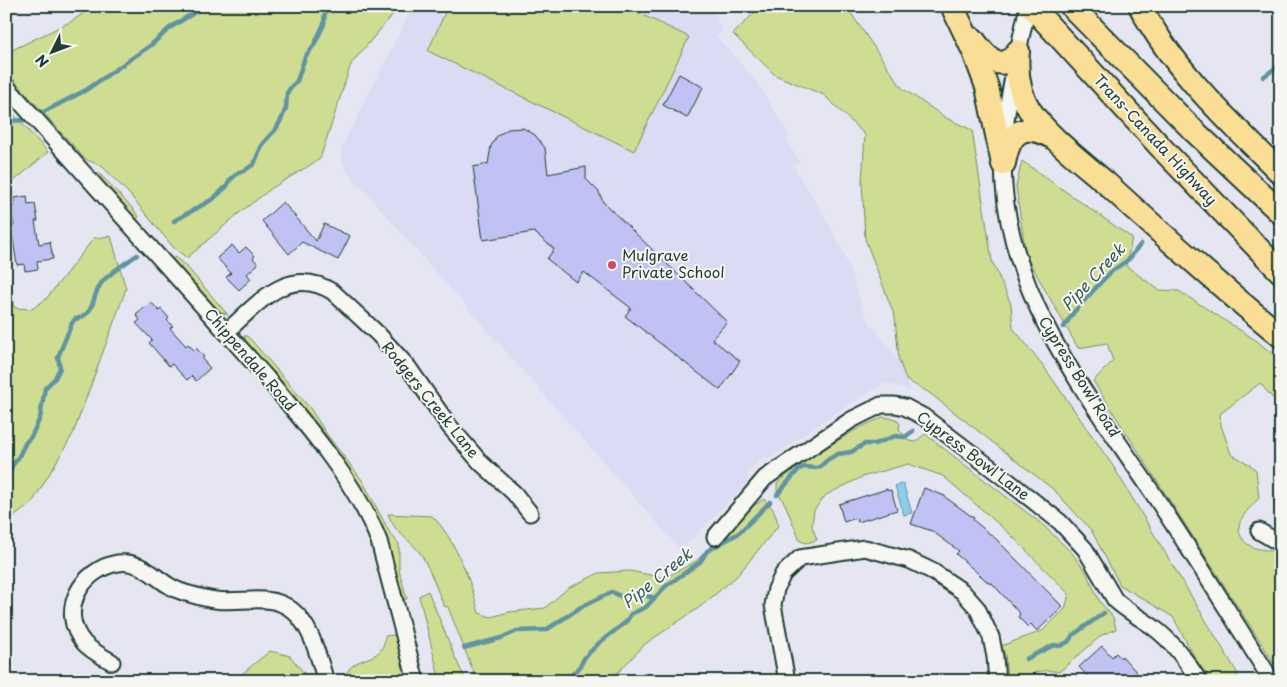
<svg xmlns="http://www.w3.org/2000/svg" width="1287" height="687" viewBox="0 0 1287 687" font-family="'Playpen Sans',sans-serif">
<rect width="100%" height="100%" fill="#e6e6f3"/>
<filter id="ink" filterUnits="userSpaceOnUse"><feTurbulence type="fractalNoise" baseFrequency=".02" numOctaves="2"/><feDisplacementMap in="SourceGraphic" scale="10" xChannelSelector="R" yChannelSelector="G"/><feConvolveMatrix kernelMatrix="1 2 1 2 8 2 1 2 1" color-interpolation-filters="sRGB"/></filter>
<g filter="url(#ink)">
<path fill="#dbdbf3" d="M413,6H715L717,22L723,30L716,37L755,79L790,136L786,140L800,162L793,166L823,213L844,254L866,318L899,360L910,390L885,383L829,417L772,457L767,459L760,458L747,474L749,481L689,542L679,548L346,170L342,160L341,149Z"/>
<path fill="#cedd91" stroke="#768d62" d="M94,6H400L351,64L320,159L272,188L238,214L187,258L173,247L130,195L103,167L85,159L6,71V53L72,21Z
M448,6H624L689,37L634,151L428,51Z
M761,6H846L902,88L946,118L972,130L992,261L1011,304L1013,328L1042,364L1113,466L1238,674L1235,681H1213L1199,665L1173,617L1120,585L1091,530L1054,490L928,392L906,380L899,360L895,317L865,239L862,181L865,135L824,95L775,75L733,34Z
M6,106L48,152L6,188Z
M1022,161L1132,238L1126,266L1159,290L1179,291L1257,341L1281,361V408L1260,383L1220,414L1221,425L1231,454L1249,464L1256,470L1259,498C1249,509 1232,523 1242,538C1245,543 1249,546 1255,548C1264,550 1273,550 1281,556V674L1093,381L1113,361L1107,343L1078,348L1026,256L1016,187Z
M98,172L133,209L139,217L136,219L95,174Z
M111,236L126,289L73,434L32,503L6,523V288L15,308L32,309L46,299L94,238Z
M175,257L187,267L228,315L219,311L172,259Z
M244,336H247L252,341L310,408L328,436L362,480L390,533L399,544V570L407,599L404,600L385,535L367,498L300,405L246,341Z
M883,417L896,419L900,424L899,429L909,441L915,442L925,434L1043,525L1072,553L1086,572L1100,602L1113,617L1116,629L1102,635L1059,672C1044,669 1033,671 1021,681H1007L1005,655L1001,646L1042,631L1065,609L1069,594L1010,534L943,476L908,464L862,477L826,495L814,510L812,526L817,540L806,543L800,541L785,504L777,491V484L801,463L855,430Z
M1281,487V522C1274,509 1271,499 1281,487Z
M764,499L773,509L779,525L736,577L700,607L645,644L610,681H477L448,607L444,606C437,590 431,571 422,556C411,539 396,536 388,514L432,516C454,536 472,584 479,613L491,617L509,612L545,608L568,588L599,573L630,571L665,578L696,561L756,504Z
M428,591L455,657L466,681H440L419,596Z
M395,635L407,681H343C352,650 384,667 385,636Z
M270,651L290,656L304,673L305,681H233Z"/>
<path fill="#8ccced" stroke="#6093a3" d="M903,483L912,513L904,515L895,486Z"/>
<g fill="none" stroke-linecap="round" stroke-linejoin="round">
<path stroke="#6093a3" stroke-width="4.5" d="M1263,77L1281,64
M6,121L28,120L86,90L151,45L171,27L205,6
M174,221L213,199L227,186L230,180L239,172L244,171L254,164L263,143L276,129L281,120L286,108L287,93L291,87L297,81L305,57L314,45L324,24L325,10L327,6
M1064,327L1073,313L1102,281L1112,271L1129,259L1141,244
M6,479L9,478L12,466L18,458L26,442L31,437L40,418L45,388L55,378L60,368L58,357L72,323L75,319C98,314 90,295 103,281C112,271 126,263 137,255
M777,495L799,469L804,467L816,468L821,466L827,460L838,454L851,452L865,444H875L895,436L905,437L913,431
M464,648L501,638L517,631L546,630L581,607L612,592L622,597L639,594L655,598
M1026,659L1054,645L1060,646L1068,642L1073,635L1104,613
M565,681L578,669L585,657L599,643L626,622L631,614L646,607L666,586L700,562L707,551L739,533L770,502"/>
</g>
<path fill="#c0c2f4" stroke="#1f3d34" d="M679,74L703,87L687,118L663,105Z
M523,128L535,135L545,148L548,174L586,167V179L599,192L603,202L727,322L712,339L740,361L720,390L625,316L631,308L584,272L576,282L547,259L554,249L534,232L483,240L473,167L488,164L491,146L497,136L508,129Z
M27,196L28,205L35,204L38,221H35L39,244L50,242L53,259L37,261L38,269L25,271L24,264L17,265L11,227L14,226L11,207L15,206L14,198Z
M283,202L316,241L324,224L350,236L338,260L302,242L289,254L262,221Z
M232,245L239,253L246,247L255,256L253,258L258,264L247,274L251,279L239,290L226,277L231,273L217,258Z
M151,302L159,311L161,309L169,318L167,320L173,326L170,328L186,346L188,344L194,350L196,348L204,357L202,359L210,368L196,381L192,376L187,380L172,364L169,366L149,343L152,340L136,323L140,320L136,315Z
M924,488L945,496V497L974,518L973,520L996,539L1063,607L1037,631L1031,624L1028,627L1018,617L1020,614L991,582L990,584L956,554L959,551L932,531L911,524Z
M887,489L888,491L891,490L897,510L858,522L856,518L844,522L839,504Z
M1102,646L1112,657L1116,653L1121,658L1122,656L1139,675L1133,681H1092L1079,667Z"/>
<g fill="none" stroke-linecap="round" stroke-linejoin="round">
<defs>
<path id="minor" d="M1028,6C1015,65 1000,125 1004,186C1013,302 1088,396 1150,489C1192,552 1232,617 1272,681
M6,86L266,377C306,424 357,484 379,541L416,681
M226,332C259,303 288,264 333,292L378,334L408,367L450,427L481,463L514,493L530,513
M1259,531L1281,544
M715,537L765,478L851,420L881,405H895L905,407L924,417L1003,477L1060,522L1085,549L1115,600C1127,611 1141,618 1153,627C1173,642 1186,660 1199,681
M112,662C102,656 91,651 84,643C57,612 81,569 118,563C139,560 152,575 168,585C175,590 185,593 193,595C200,597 208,599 215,600C241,604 270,592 292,610C312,626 318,657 326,681
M787,681L773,605L776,589L783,574L800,558L865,548L909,560L932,571L962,591L977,608L991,637L995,657L997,681"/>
<path id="highway" d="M1031,6L1168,155L1281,272
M1071,6L1193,130L1281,213
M1140,6C1174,71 1230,122 1281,173
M954,10L974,52L987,87L1003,164
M973,39C985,56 1002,76 1018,51
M1018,51C1016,72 1018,91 1029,109C1045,134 1083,163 1106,183C1163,235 1221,287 1281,336
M1004,163C1010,131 1023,121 1054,138"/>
</defs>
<use href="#minor" stroke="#1f3d34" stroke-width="19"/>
<use href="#highway" stroke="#1f3d34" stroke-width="26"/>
<use href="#minor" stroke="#f6f6f2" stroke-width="15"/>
<use href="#highway" stroke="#fbde96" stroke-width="22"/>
</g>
</g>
<circle fill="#d1495b" stroke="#f6f6f2" stroke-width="2" cx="612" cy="265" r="5"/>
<g text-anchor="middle" stroke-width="4" stroke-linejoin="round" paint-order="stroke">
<g font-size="15" fill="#1f3d34" stroke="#f6f6f2">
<text transform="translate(1155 140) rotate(47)" y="5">Trans-Canada Highway</text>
<text transform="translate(250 360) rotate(49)" y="5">Chippendale Road</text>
<text transform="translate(1079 377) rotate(58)" y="5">Cypress Bowl Road</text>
<text transform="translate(430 400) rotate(51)" y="5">Rodgers Creek Lane</text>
<text transform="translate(973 456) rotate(37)" y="5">Cypress Bowl Lane</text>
</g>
<g font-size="15" fill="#1f3d34" stroke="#f6f6f2" text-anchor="start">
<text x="622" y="261">Mulgrave<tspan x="622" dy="17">Private School</tspan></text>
</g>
<g font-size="16" font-style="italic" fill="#355a59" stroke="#f6f6f2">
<text transform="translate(1093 277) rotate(-47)" y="6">Pipe Creek</text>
<text transform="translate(657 578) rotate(-39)" y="6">Pipe Creek</text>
</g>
</g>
<rect width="1287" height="687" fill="none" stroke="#f6f6f2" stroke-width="25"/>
<rect x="12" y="12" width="1262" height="662" fill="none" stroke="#1f3d34" stroke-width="2" filter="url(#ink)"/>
<g transform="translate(52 52) rotate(228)" stroke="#f6f6f2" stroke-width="4" paint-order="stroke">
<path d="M0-4L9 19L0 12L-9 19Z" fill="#1f3d34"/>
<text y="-8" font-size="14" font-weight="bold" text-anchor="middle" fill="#1f3d34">N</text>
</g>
</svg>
